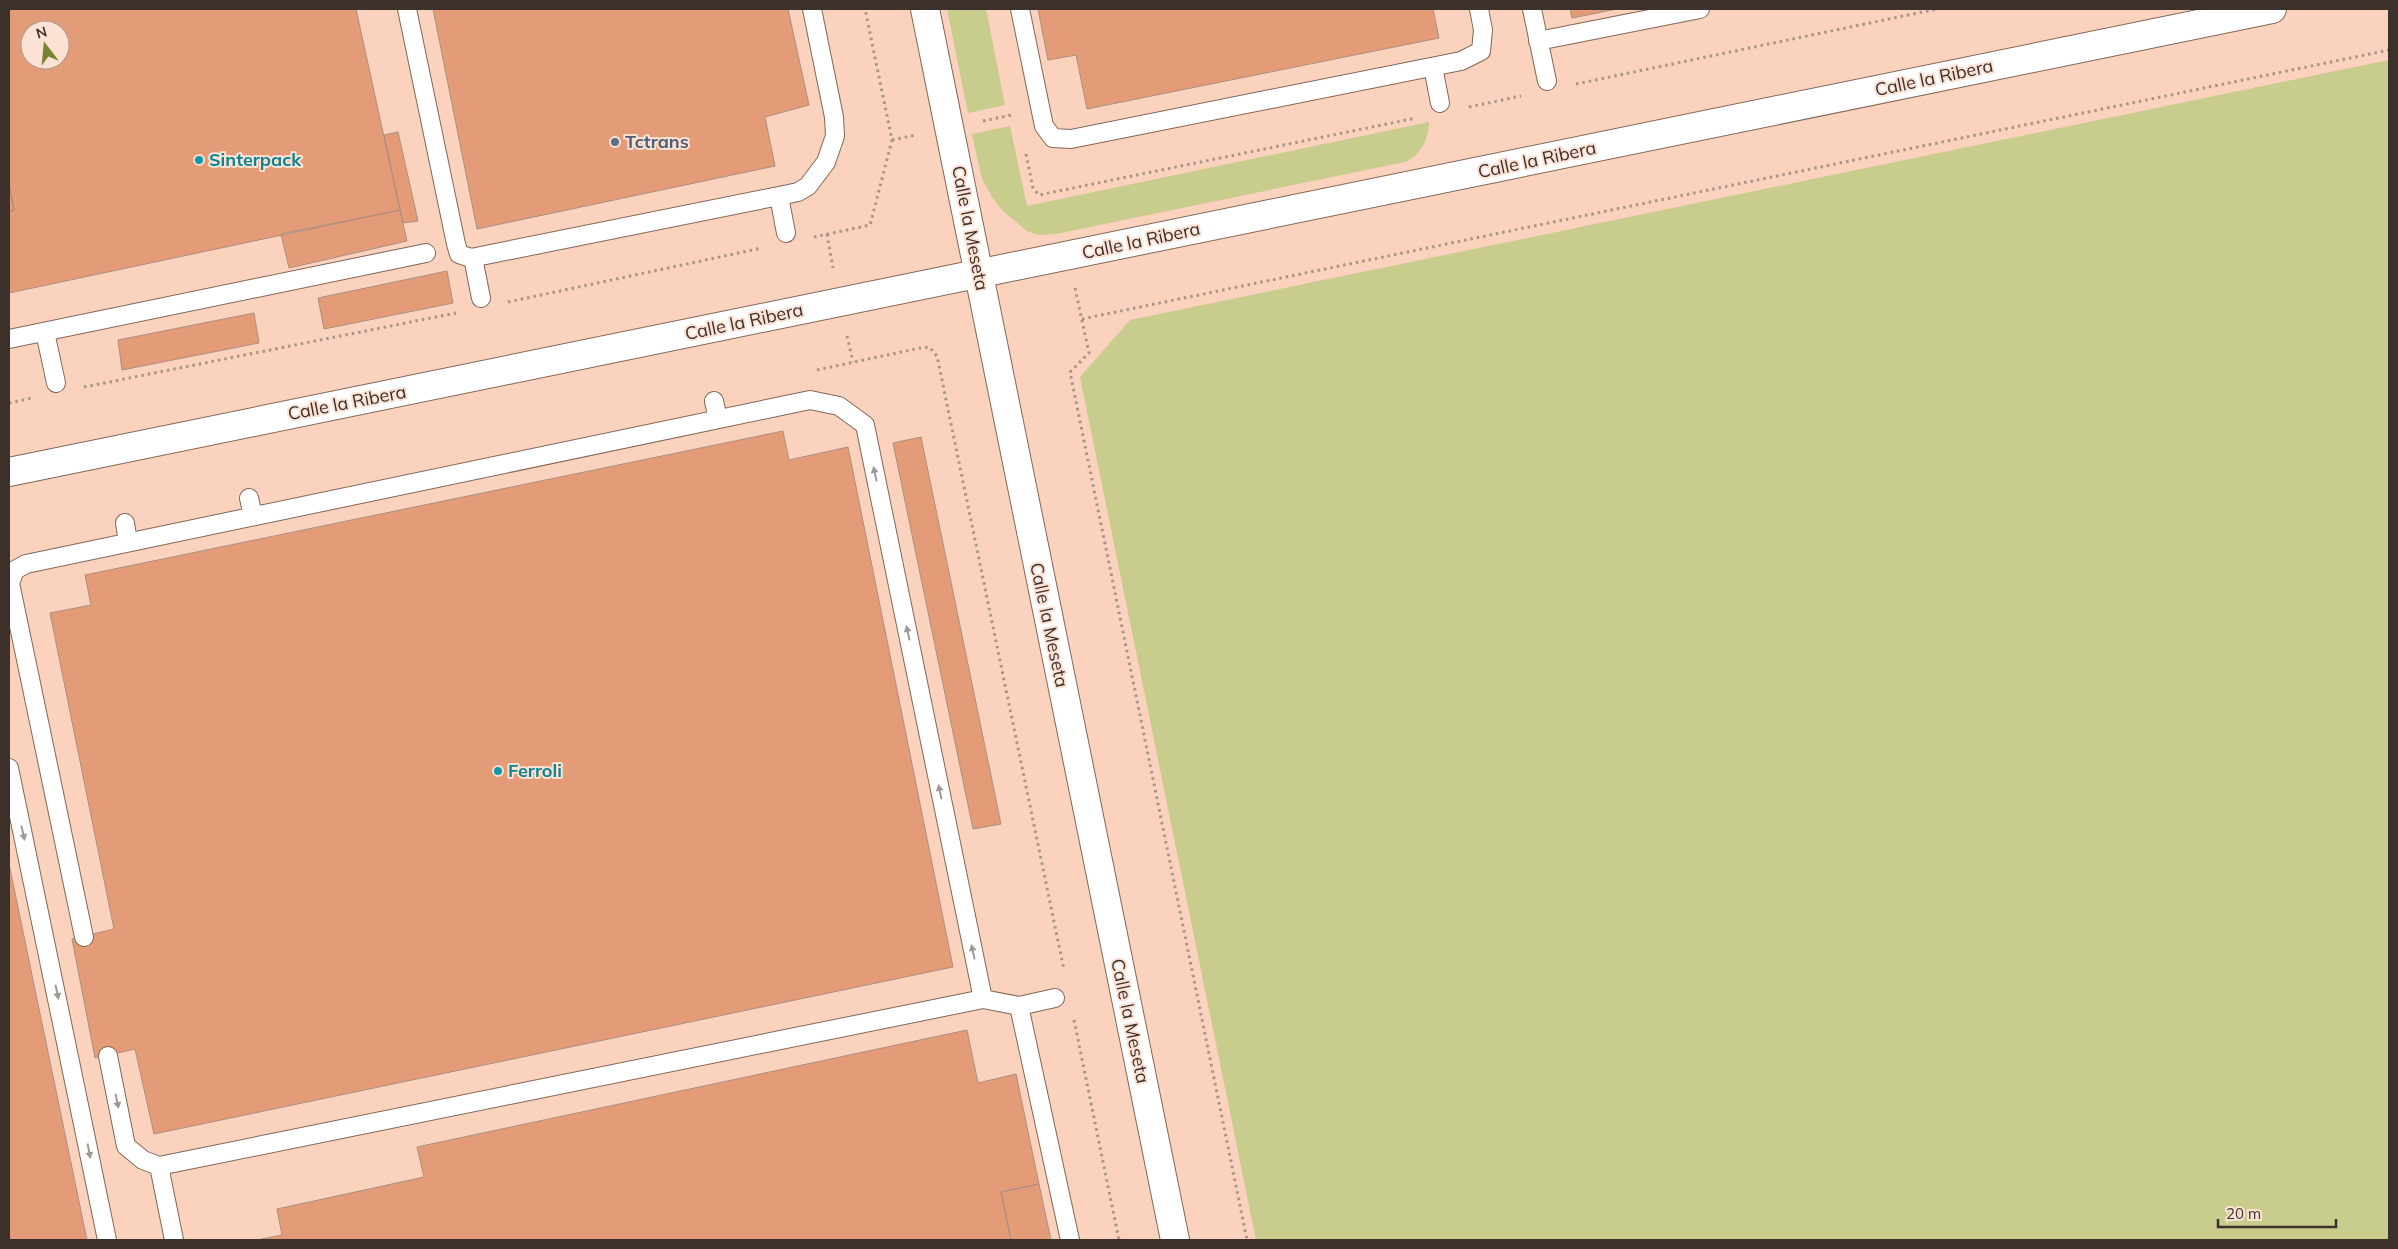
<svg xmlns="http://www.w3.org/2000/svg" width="2398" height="1249" viewBox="0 0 2398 1249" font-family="Mulish,sans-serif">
<rect width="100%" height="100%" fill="#fce2d5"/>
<path fill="#fad2be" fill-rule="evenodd" d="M9,9H2389V1240H9ZM30,30H60V60H30Z"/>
<path fill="#c8cc8c" d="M947,9H986L1005,105L968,113Z
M2389,60V1240H1256L1080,377L1130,320Z
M1429,122C1429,139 1421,155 1405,162L1056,234L1038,235L1027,231L1003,211L992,197L982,179L972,134L1010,126L1027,206Z"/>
<path fill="#e39c77" stroke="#ac8f80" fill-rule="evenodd" d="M9,9H356L400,210L9,293V212L14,210L9,185ZM30,30H60V60H30Z
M433,9H788L809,105L765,117L775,166L477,229Z
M1038,9H1433L1439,38L1087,109L1076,55L1048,60Z
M1570,9H1617L1572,18Z
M398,132L418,221L403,223L384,135Z
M9,185L14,210L9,212Z
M400,210L407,241L289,268L281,234Z
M447,271L453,303L324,329L318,298Z
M254,313L259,343L122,370L118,340Z
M783,431L789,460L848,447L953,967L154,1134L135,1049L95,1058L72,939L114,929L50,613L91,605L85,575Z
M921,437L1001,824L973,829L893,443Z
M9,864L87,1240H9Z
M967,1030L978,1083L1016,1074L1039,1184L1001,1192L1011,1240H257L282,1235L277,1209L424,1177L417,1147Z
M1039,1184L1051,1240H1011L1001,1192Z"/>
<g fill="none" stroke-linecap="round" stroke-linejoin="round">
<defs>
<path id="lane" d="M407,9L456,244L459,254L471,258L779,196L798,192L808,186L826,162L835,136L834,117L812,9
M1020,9L1044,126L1053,138L1071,139L1461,61L1481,51L1483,30L1479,9
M1532,9L1547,81
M1538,41L1700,9
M1433,67L1440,103
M779,196L786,233
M473,258L481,298
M45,332L56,383
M9,339L426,253
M714,401L718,419
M249,498L253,516
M125,523L128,542
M9,768L107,1240
M84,937L10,583L15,570L26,564L810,400L839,406L865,425L983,999
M1019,1006L1055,998
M108,1056L126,1146L143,1160L159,1166
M174,1240L159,1166L983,999L1019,1006L1070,1240"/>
<path id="street" d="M925,9L1175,1240
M9,472L2272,9"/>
</defs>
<use href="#lane" stroke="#826758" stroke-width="20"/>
<use href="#street" stroke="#826758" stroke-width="30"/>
<path stroke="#a7948a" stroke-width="3" stroke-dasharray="2.5 4" stroke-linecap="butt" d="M1576,84L1937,9
M1469,107L1521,96
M983,121L1011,115
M892,140L916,135
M1026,154L1033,188L1039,195L1416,118
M827,234L833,268
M814,237L870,225L892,140L865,9
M1075,288L1089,353L1070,372L1247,1240
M508,302L762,248
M1082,319L2389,50
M847,336L853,362
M817,370L920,348L929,347L937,356L1064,970
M84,387L456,313
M9,403L32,398
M1074,1020L1119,1240"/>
<use href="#lane" stroke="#fff" stroke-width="18"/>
<use href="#street" stroke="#fff" stroke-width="28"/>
</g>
<defs><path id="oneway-solid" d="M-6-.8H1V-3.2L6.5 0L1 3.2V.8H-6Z" transform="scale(1.25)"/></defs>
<g fill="#9e9894">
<use href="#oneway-solid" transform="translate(875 474) rotate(-102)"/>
<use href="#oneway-solid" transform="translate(908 633) rotate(-102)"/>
<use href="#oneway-solid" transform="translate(940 792) rotate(-102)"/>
<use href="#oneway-solid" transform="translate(23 833) rotate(78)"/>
<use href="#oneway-solid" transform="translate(973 952) rotate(-102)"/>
<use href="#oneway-solid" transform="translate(57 992) rotate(78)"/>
<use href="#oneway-solid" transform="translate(117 1101) rotate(78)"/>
<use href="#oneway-solid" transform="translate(89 1151) rotate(79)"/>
</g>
<circle fill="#5c6f8a" stroke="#fce2d5" stroke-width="2" cx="615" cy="142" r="5"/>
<g fill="#0f9aa8" stroke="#fce2d5" stroke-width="2">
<circle cx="199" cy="160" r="5"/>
<circle cx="498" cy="771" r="5"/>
</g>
<g text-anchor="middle" stroke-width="4" stroke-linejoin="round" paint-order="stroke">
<g font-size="18" fill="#3c302a" stroke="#fce2d5">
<text transform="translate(1934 78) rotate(-12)" y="6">Calle la Ribera</text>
<text transform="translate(1537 160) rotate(-12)" y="6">Calle la Ribera</text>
<text transform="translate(970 228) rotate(79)" y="6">Calle la Meseta</text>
<text transform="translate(1141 241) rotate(-12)" y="6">Calle la Ribera</text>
<text transform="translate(744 322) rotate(-12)" y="6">Calle la Ribera</text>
<text transform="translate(347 403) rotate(-11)" y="6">Calle la Ribera</text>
<text transform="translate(1049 625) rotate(78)" y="6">Calle la Meseta</text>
<text transform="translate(1130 1021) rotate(78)" y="6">Calle la Meseta</text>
</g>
<g font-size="18" font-weight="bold" fill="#4e5e75" stroke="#fce2d5" text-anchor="start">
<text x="625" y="148">Tctrans</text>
</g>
<g font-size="18" font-weight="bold" fill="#0d838f" stroke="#fce2d5" text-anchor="start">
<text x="209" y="166">Sinterpack</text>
<text x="508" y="777">Ferroli</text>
</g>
</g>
<rect width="2398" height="1249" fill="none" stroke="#3c302a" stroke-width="20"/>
<g transform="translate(45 45) rotate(344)"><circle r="24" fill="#fce2d5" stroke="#af9b91"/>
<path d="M0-4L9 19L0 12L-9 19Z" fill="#788330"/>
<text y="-8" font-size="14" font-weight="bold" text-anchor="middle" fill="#3c302a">N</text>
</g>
<path d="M2218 1219v8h118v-8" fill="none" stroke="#3c302a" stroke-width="2.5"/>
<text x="2226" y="1219" font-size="15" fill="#3c302a" stroke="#fce2d5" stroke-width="4" paint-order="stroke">20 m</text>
</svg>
